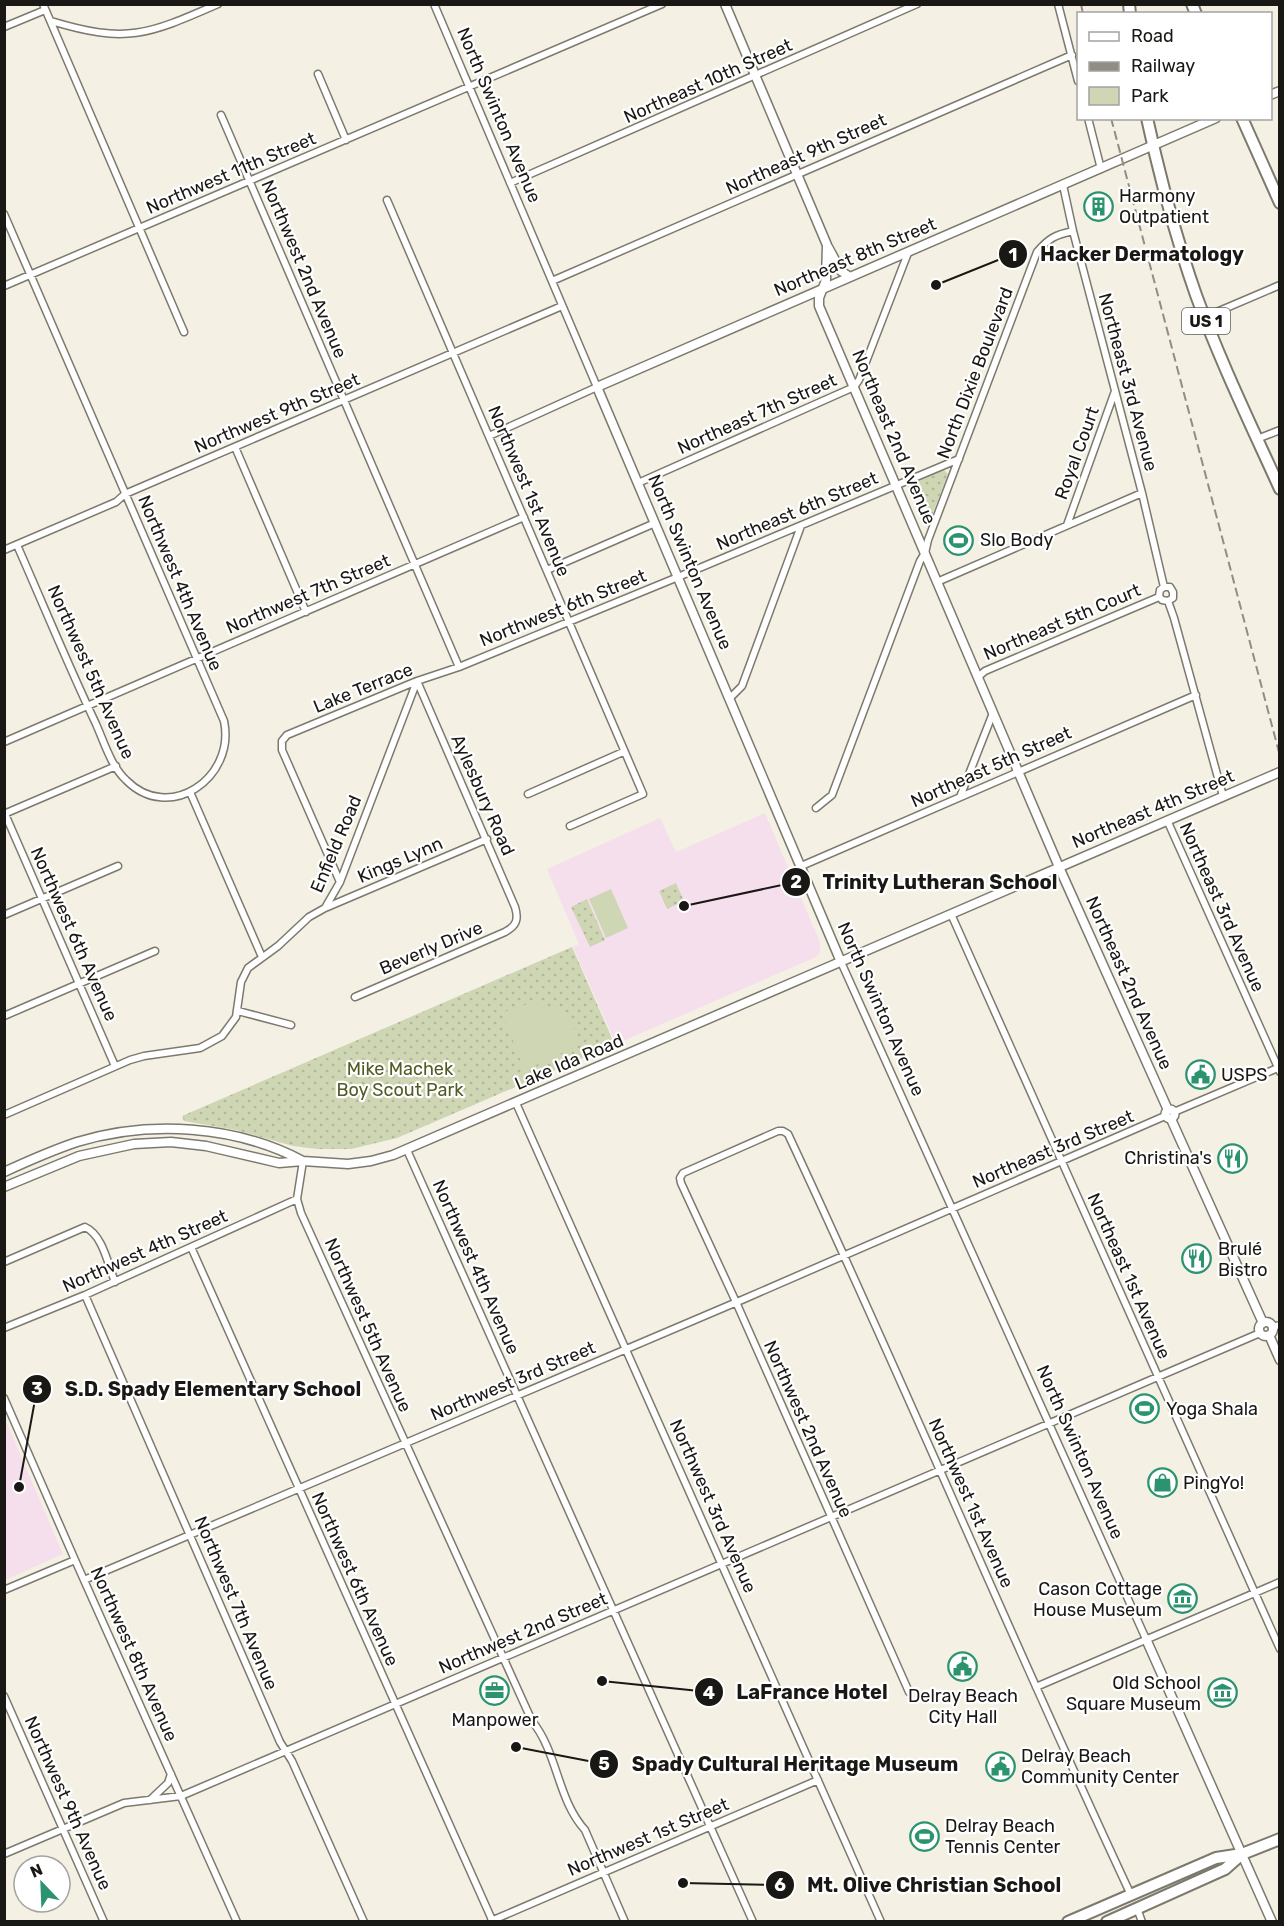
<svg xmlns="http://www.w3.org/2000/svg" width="1284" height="1926" viewBox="0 0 1284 1926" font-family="Rubik,sans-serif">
<defs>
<pattern id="green-dots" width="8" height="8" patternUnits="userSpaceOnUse" patternTransform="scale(1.5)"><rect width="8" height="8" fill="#ced6b4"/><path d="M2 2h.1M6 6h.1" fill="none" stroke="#b0b79a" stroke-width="1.8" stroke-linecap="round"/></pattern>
</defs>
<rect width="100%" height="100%" fill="#f4f1e4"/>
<path fill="#f6dfec" d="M765,813L820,942V952L816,957L614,1045L612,1035L573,947L579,944L547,869L660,818L676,852Z
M5,1419L63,1554L5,1580H4Z"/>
<path fill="url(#green-dots)" d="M940,470H944L948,474L931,518L922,522L908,486L911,482Z
M676,883L684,901L667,909L659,891Z
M587,899L605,940L590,947L571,907Z
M572,947L611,1036L613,1045L397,1138L351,1149H317L293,1146L236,1130L184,1121L182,1116Z"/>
<path fill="#ced6b4" d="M611,889L628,928L606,938L589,899Z
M534,1003C561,1008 571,1019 581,1044L530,1068L523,1066L502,1013L516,1007Z"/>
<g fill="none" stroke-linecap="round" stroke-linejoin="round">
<defs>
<path id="minor" d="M43,4L184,332
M434,4L597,387L489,436
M1058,4L1078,81
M51,21C127,44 147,35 218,4
M4,27L45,10
M318,74L346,140
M221,115L459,667
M1088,118L1101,169
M510,183L917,4
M1063,185L1073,231L1142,493L1164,587
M387,200L643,794L570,826
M4,214L224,721C236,778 169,824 126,780C111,766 104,742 96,724C68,665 43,604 17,545
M552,281L1072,55
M4,286L662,4
M1205,317L1280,285
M1257,439L1280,430
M235,447L306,612
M638,483L854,387L859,380L908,253
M1067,525L1115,391
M4,550L116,502L125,494L562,306
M547,570L655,523
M937,582L1142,493
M1168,601L1173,598V592L1170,587H1164L1160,590L1159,596L1162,600L1168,601L1174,618L1223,796
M978,677L985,671L1159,597
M730,698L742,686L801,526
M4,742L524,517
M190,792L262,957
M528,794L623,752
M960,797L993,713
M816,808L832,795L920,561L925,553L928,540L1037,252C1049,238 1055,235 1073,231
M4,814L116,766
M5,814L115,1066
M1167,820L1280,1072
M799,867L1196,695
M340,882L282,750V741L287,735L417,681L459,667L678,577L959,459
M325,908L487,839
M951,914L1280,1649
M4,915L118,866
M841,962L1146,1639
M355,997L505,932C516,926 519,920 515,907L417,681
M238,1011L291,1025
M4,1016L155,951
M516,1103L881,1922
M1174,1112L1280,1067
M4,1115L130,1060L144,1056L200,1048L222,1036L236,1017L241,982L248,968L278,946L309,917L325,908L340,882L417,681
M407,1150L753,1922
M303,1161L297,1199L301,1213L532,1721C558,1753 557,1799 585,1830L625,1922
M191,1247L493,1922
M4,1262L85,1227C103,1235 108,1265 115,1282
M85,1295L280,1742L292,1761L364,1922
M1272,1327L1280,1325
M4,1328L85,1295L297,1199
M4,1398L75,1560L237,1922
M84,1580L744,1299L1165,1116
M4,1590L75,1560
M1036,1687L1280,1582
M909,1692L736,1302L681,1183L680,1178L683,1173L778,1131H783L788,1134C906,1386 1013,1643 1131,1895
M4,1696L104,1922
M150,1800L168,1783L171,1774
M4,1854L124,1803L181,1796L1260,1333
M1137,1908L1142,1922
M491,1921L818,1780"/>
<path id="tertiary" d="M725,4L827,245L826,280L819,298V306L1059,867L1168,1110
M1270,95L1280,91
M828,247L841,271L850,277
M841,962L597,387L1216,118
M1165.5 1114a4.5 4.5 0 1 1 9 0a4.5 4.5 0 1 1-9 0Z
M1171,1119L1263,1323
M4,1172C28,1161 53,1150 77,1142C150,1120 235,1125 303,1161
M4,1187L79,1156L134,1144L171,1142L206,1146L279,1163L303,1161L348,1164L371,1161L393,1155L1280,772
M1259 1329a7 7 0 1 1 14 0a7 7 0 1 1-14 0Z
M1269,1335L1280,1360
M1146,1639L1272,1922"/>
<path id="primary" d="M1129,4L1130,14
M1192,4L1196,14
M1147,118C1160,178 1176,238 1196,295C1220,361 1251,425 1280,489
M1242,118L1280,203
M1068,1922L1216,1858L1242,1854
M1107,1922L1225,1869L1242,1854L1280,1839"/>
</defs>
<use href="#minor" stroke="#7c796d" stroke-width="9"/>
<use href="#tertiary" stroke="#7c796d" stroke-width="11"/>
<use href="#primary" stroke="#7c796d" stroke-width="14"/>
<use href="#minor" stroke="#fff" stroke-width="6"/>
<use href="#tertiary" stroke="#fff" stroke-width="8"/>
<use href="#primary" stroke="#fff" stroke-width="10"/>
<path stroke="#908d85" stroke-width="2" stroke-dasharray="9 4.5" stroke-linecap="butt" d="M1081,4L1083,14
M1111,118L1280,756"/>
</g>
<defs>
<symbol id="building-ring" viewBox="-11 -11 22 22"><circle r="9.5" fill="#fff" stroke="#2c936f" stroke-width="1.5"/><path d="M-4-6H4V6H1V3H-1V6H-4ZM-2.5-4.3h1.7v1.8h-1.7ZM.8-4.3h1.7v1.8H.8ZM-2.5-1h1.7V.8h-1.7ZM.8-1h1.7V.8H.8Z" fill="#2c936f"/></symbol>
<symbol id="stadium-ring" viewBox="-11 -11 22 22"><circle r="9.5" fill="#fff" stroke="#2c936f" stroke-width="1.5"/><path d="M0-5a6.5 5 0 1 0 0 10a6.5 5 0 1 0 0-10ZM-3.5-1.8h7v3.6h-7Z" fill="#2c936f"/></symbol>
<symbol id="civic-ring" viewBox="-11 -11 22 22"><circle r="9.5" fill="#fff" stroke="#2c936f" stroke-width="1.5"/><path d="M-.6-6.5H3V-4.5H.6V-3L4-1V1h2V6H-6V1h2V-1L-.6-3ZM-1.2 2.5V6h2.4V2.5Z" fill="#2c936f"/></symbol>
<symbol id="restaurant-ring" viewBox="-11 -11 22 22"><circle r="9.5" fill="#fff" stroke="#2c936f" stroke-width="1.5"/><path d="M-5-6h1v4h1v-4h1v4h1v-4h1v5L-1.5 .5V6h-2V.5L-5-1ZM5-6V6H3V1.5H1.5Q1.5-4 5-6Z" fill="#2c936f"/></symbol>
<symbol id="shop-ring" viewBox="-11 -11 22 22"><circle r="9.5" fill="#fff" stroke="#2c936f" stroke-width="1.5"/><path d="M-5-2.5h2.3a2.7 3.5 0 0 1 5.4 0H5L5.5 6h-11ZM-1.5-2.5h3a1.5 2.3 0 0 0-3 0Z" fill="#2c936f"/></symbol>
<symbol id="museum-ring" viewBox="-11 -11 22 22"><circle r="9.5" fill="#fff" stroke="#2c936f" stroke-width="1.5"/><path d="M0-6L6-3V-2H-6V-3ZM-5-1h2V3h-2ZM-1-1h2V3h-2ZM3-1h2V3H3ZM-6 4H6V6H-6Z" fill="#2c936f"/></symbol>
<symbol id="office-ring" viewBox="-11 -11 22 22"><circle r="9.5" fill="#fff" stroke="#2c936f" stroke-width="1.5"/><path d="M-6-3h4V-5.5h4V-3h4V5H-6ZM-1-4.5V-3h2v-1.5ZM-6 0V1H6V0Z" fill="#2c936f"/></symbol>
</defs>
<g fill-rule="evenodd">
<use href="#building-ring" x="1082" y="190" width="33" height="33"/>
<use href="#stadium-ring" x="942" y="524" width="33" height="33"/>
<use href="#civic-ring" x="1184" y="1058" width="33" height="33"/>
<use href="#restaurant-ring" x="1216" y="1142" width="33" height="33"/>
<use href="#restaurant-ring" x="1180" y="1242" width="33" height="33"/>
<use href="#stadium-ring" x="1128" y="1392" width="33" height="33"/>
<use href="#shop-ring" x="1146" y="1466" width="33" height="33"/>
<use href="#museum-ring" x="1166" y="1582" width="33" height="33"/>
<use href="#civic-ring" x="946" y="1650" width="33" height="33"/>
<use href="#office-ring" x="478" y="1674" width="33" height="33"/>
<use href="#museum-ring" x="1206" y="1676" width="33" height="33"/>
<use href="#civic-ring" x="984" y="1750" width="33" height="33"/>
<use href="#stadium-ring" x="908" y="1820" width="33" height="33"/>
</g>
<g text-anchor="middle" stroke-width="4.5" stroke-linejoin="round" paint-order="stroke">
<rect fill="#fff" stroke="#5f5d5a" stroke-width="1.5" x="1182" y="308" width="48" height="26" rx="4.5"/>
<g font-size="16" font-weight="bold" fill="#1a1814">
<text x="1206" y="327">US 1</text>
</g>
<g font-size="18" fill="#1a1814" stroke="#fff">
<text transform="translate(708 81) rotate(-24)" y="6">Northeast 10th Street</text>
<text transform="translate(499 115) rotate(67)" y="6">North Swinton Avenue</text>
<text transform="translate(806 154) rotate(-24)" y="6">Northeast 9th Street</text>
<text transform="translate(231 173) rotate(-23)" y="6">Northwest 11th Street</text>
<text transform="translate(855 257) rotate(-23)" y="6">Northeast 8th Street</text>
<text transform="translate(304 269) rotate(67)" y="6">Northwest 2nd Avenue</text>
<text transform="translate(975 373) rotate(-69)" y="6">North Dixie Boulevard</text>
<text transform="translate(1128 382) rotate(75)" y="6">Northeast 3rd Avenue</text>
<text transform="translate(277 413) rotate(-23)" y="6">Northwest 9th Street</text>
<text transform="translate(757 414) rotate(-24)" y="6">Northeast 7th Street</text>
<text transform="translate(894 437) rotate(67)" y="6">Northeast 2nd Avenue</text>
<text transform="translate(1077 453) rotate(-70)" y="6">Royal Court</text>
<text transform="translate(529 491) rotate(67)" y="6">Northwest 1st Avenue</text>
<text transform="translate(797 511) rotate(-23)" y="6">Northeast 6th Street</text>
<text transform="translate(690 562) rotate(67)" y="6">North Swinton Avenue</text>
<text transform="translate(180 583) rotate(67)" y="6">Northwest 4th Avenue</text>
<text transform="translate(308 594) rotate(-23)" y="6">Northwest 7th Street</text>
<text transform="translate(563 608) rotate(-22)" y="6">Northwest 6th Street</text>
<text transform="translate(1062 622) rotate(-23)" y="6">Northeast 5th Court</text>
<text transform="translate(91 672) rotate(66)" y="6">Northwest 5th Avenue</text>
<text transform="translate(363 688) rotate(-22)" y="6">Lake Terrace</text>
<text transform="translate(991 767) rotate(-24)" y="6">Northeast 5th Street</text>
<text transform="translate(483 795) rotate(66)" y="6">Aylesbury Road</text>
<text transform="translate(1153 809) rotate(-23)" y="6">Northeast 4th Street</text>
<text transform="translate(336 844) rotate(-67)" y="6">Enfield Road</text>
<text transform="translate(400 860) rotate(-23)" y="6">Kings Lynn</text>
<text transform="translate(1222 907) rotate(66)" y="6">Northeast 3rd Avenue</text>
<text transform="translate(74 934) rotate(66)" y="6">Northwest 6th Avenue</text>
<text transform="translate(431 948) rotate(-23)" y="6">Beverly Drive</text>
<text transform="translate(1129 983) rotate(66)" y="6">Northeast 2nd Avenue</text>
<text transform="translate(881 1009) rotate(66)" y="6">North Swinton Avenue</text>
<text transform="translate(569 1062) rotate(-23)" y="6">Lake Ida Road</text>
<text transform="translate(1053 1149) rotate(-23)" y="6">Northeast 3rd Street</text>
<text transform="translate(145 1251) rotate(-24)" y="6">Northwest 4th Street</text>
<text transform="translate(476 1267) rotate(66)" y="6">Northwest 4th Avenue</text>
<text transform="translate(1129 1276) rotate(66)" y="6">Northeast 1st Avenue</text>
<text transform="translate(368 1325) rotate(66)" y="6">Northwest 5th Avenue</text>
<text transform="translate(513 1381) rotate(-23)" y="6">Northwest 3rd Street</text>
<text transform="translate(808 1429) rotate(66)" y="6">Northwest 2nd Avenue</text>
<text transform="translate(1080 1452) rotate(66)" y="6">North Swinton Avenue</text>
<text transform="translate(971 1503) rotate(66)" y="6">Northwest 1st Avenue</text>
<text transform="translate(713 1506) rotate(66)" y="6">Northwest 3rd Avenue</text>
<text transform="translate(355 1579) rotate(66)" y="6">Northwest 6th Avenue</text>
<text transform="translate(236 1603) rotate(67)" y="6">Northwest 7th Avenue</text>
<text transform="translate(523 1633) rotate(-23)" y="6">Northwest 2nd Street</text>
<text transform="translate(134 1654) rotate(66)" y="6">Northwest 8th Avenue</text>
<text transform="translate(68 1803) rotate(66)" y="6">Northwest 9th Avenue</text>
<text transform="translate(648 1837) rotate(-23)" y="6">Northwest 1st Street</text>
</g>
<g font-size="18" fill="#1a1814" stroke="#fff" text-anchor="start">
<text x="1119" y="202">Harmony<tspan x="1119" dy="21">Outpatient</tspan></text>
<text x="980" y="546">Slo Body</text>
<text x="1221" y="1081">USPS</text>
<text x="1212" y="1164" text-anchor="end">Christina's</text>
<text x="1218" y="1255">Brulé<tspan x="1218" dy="21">Bistro</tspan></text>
<text x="1166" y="1415">Yoga Shala</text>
<text x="1183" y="1489">PingYo!</text>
<text x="1162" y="1595" text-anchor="end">Cason Cottage<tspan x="1162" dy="21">House Museum</tspan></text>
<text x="1201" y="1689" text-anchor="end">Old School<tspan x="1201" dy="21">Square Museum</tspan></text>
<text x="963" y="1702" text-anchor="middle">Delray Beach<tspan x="963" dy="21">City Hall</tspan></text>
<text x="495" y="1726" text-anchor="middle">Manpower</text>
<text x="1021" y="1762">Delray Beach<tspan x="1021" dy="21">Community Center</tspan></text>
<text x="945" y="1832">Delray Beach<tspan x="945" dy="21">Tennis Center</tspan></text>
</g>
<g font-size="18" fill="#525c24" stroke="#fff">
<text x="400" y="1075">Mike Machek<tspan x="400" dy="21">Boy Scout Park</tspan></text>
</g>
</g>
<path fill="none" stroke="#1a1814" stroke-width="2" d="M936 285L1013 254M684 906L796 882M19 1487L37 1389M602 1681L709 1692M516 1747L604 1764M683 1883L780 1885"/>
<g fill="#1a1814" stroke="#fff" stroke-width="2">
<circle cx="936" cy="285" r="6"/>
<circle cx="684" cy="906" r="6"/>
<circle cx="19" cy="1487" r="6"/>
<circle cx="602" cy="1681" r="6"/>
<circle cx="516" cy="1747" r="6"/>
<circle cx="683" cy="1883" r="6"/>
<circle cx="1013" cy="254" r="15"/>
<circle cx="796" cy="882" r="15"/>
<circle cx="37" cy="1389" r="15"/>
<circle cx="709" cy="1692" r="15"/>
<circle cx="604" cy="1764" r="15"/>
<circle cx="780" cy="1885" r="15"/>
</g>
<g font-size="18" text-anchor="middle" font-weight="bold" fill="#fff">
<text x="1013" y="261">1</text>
<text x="796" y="888">2</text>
<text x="37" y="1395">3</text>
<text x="709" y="1699">4</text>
<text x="604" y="1770">5</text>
<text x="780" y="1891">6</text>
</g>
<g font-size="20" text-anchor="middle" font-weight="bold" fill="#1a1814" stroke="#fff" stroke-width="4.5" stroke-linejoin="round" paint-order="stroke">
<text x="1142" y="261">Hacker Dermatology</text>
<text x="940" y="889">Trinity Lutheran School</text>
<text x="213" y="1396">S.D. Spady Elementary School</text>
<text x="812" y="1699">LaFrance Hotel</text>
<text x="795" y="1771">Spady Cultural Heritage Museum</text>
<text x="934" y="1892">Mt. Olive Christian School</text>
</g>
<rect width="1284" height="1926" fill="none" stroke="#1a1814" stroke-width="12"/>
<rect x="1077" y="12" width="195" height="108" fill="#ffffff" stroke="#a3a3a1" stroke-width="1.5"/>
<rect x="1089" y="32" width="30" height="9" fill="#ffffff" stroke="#a3a3a1" stroke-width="1.5"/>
<text x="1131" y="42" font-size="18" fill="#1a1814">Road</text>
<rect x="1089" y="62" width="30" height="9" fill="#908d85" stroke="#a3a3a1" stroke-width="1.5"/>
<text x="1131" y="72" font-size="18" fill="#1a1814">Railway</text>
<rect x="1089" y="87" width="30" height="18" fill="#ced6b4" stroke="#a3a3a1" stroke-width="1.5"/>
<text x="1131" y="102" font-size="18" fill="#1a1814">Park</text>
<g transform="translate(42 1884) rotate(337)"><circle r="28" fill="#ffffff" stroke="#a3a3a1" stroke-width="1.5"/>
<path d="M0-4.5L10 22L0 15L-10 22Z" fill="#2c936f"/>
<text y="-9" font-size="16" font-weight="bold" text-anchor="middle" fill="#1a1814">N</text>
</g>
</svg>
